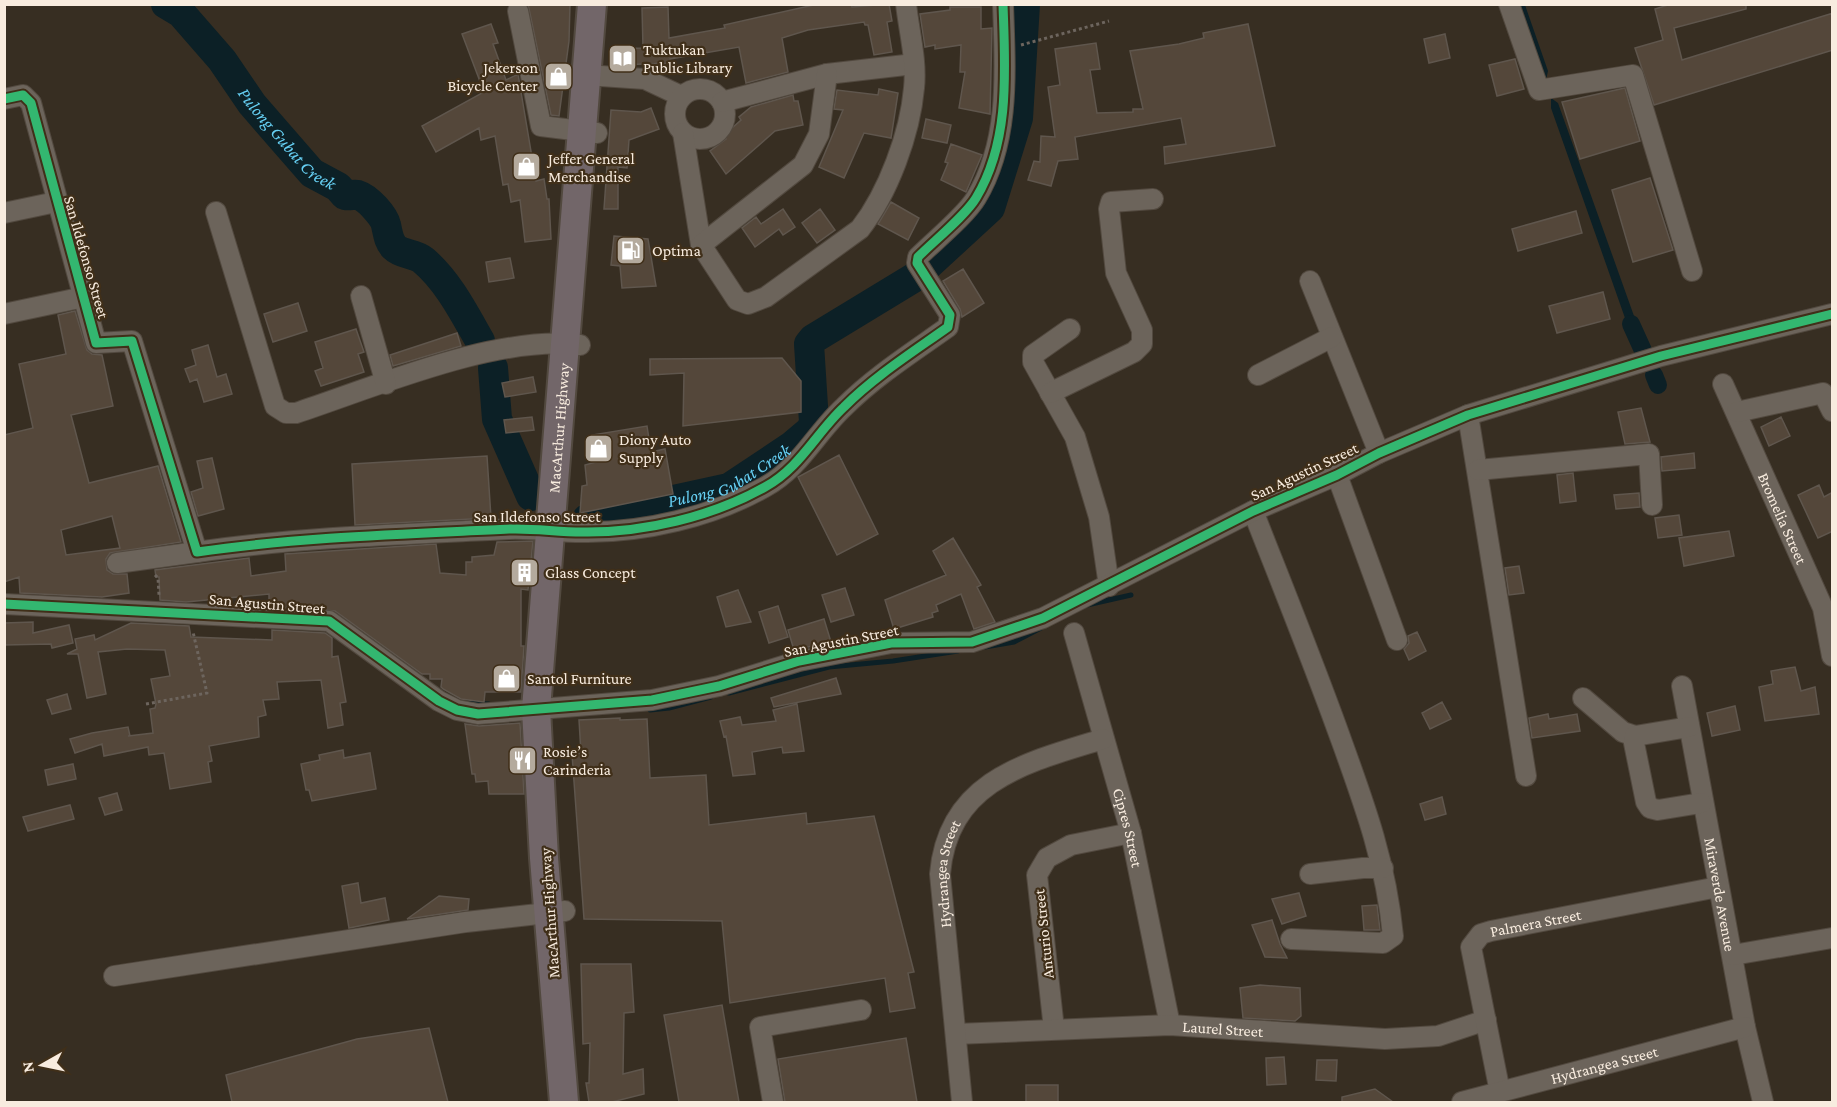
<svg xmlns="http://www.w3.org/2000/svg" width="1837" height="1107" viewBox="0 0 1837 1107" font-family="'Crimson Pro',serif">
<rect width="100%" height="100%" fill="#372e22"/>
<path fill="#0c2026" d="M1515,5H1525L1548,71L1546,80L1540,75Z
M1551,98L1558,103L1634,316L1631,324L1625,318L1551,108Z"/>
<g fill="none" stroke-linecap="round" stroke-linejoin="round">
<path stroke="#0c2026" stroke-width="5" d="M1087,605L1131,595
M985,647L1014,642L1041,628
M729,693L829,667L893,661L958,651
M468,703L489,704
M650,710L669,708L711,697"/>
<path stroke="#0c2026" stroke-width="18" d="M1631,324L1645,355
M1654,375L1658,385"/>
<g stroke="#0c2026" stroke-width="30">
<path id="s1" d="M166,4L181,13L222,60L252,104L312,173L338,187L345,195C350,196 353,194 358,195C368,198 384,216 386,225C388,233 388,240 394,247C402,255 414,253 423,260C448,281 464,313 480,341"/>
<path d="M493,368L497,419L531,496"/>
<path id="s2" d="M587,519L729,488L792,446L811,430L814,422L809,344L813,339L915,277L990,208L1018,118L1025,4"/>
</g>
</g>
<path fill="#54473a" stroke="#5f564d" stroke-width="1.5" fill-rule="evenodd" d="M528,4H570L569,41L559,116L551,115Z
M818,4H851L852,7L889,4L892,21L887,22L892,52L874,55L868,25H865L864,22L808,30L782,38L788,72L746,83L739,47L670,59V63L618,65L617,49L643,48L642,8L668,7L669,38L725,28L724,25Z
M1671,4H1746V9L1674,28L1682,60L1833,13V50L1654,105L1635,48L1663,40L1655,9Z
M950,7H981V29L992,28L990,114L959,108L965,72H960L961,45L935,49V45L925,47L920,14L950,10Z
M491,24L498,43L493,44L506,80L518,74L536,181L544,179L547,199H549L551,239L525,242L520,200L511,202L508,184L503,185L495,136L481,140L479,128L436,152L422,126L484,92L462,34Z
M1248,24L1275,146L1165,164L1164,147L1186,144L1181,118L1075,137L1078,159L1058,161L1051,186L1028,180L1034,161L1040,162L1041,136L1055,137L1048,87L1060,85L1055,49L1096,43L1100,69L1090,70L1097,113L1133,112V109H1143L1130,51L1179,44L1204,38L1203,33Z
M1445,34L1450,58L1429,63L1424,39Z
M1515,59L1524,89L1497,96L1489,65Z
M1625,88L1640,141L1580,159L1562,102Z
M879,89L898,93L891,138L864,133L844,178L819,167L843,110L834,109L837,90L878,95Z
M793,95L794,101H798L803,125L775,131L726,174L710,151L726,139L723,136L741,120L739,117L751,107Z
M651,108L659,129L629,140L627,168L618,167V209H604L611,110L641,112Z
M926,119L951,125L947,143L922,138Z
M951,144L982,155L966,192L941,180L948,163L945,162Z
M1650,178L1673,250L1633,262L1612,190Z
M891,202L919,218L908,240L878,224Z
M783,209L795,227L783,235L779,229L755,247L742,228L756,217L761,224Z
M820,209L835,230L817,243L802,223Z
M1576,211L1582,233L1518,251L1512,229Z
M614,236L648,239L656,286L622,288L620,266L611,265Z
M510,258L514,278L489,282L486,262Z
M963,269L984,303L962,317L960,309L943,281Z
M1603,292L1610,319L1557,333L1549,306Z
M298,303L307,331L273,342L264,314Z
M75,311L87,350L92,354L102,355L113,406L71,415L89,483L158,466L181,542L110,553L106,559L107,570L113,574H127L129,593L102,597L20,593L19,577L4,582V435L33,428L19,364L66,354L58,315ZM112,516L120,548L66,555L61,530Z
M356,329L364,352L358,354L364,372L321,386L315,371L323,368L315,342Z
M457,333L461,346L393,366L390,355Z
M208,345L217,377L226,374L232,394L204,402L197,379L190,382L185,369L196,365L192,350Z
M782,358L801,381V412L683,426L684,373L650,375V359Z
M533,377L536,392L505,397L502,383Z
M1641,408L1650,442L1625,444L1618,412Z
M532,417L534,430L506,433L504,420Z
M1781,417L1790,436L1769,446L1761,427Z
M647,426L651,452L665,449L673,494L580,513L582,486L587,485L585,465L596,462L592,435Z
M1694,453L1695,468L1662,471L1661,457Z
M839,455L878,534L837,555L798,477Z
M487,456L491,518L355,525L352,464Z
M212,458L224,509L198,516L191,492L203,488L197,461Z
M1573,473L1576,501L1560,503L1557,475Z
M1819,485L1824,497L1833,492V531L1818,538L1798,495Z
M1639,493L1640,507L1616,509L1614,495Z
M1679,515L1682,535L1658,538L1655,518Z
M1729,531L1734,556L1684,566L1679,538Z
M953,538L981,585L977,587L995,622L974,629L961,594L936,605L938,611L932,613L933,617L894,629L885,600L946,575L933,551Z
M533,541L528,590L521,589V646H524L521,692H485L484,702L461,699L443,689L441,687L442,679H430V674H422L335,611L269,606V594L186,602L160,600L159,577H156L155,570L249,558L251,576L286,571L285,554L436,544L440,573L466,575V562H472V557L494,555L497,542Z
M1519,566L1524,593L1509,595L1505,568Z
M845,588L854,615L831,622L822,595Z
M738,590L751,622L726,627L717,597Z
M778,606L788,637L769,643L759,612Z
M824,619L831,642L794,650L788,630Z
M33,622V633L69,625L73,643L52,648L51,644L4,645V623Z
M131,623L189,626L191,637L272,640V630L325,633L332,638V657L338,656L346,702L340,703L343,725L328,728L321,680L277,682L279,699L263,700L266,715L258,717L259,737L209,746L212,761L208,762L211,782L170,789L164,753L149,755L148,747L104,756L102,744L75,753L70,739L92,733L128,727L130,736H128L153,733L150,709L155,708L156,704L151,679L170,676L165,650L127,649L98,652L106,694L87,698L78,654H67L77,649L75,639L94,635L95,640Z
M1417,632L1426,651L1409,660L1404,649L1409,643L1408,636Z
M1795,667L1801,691L1815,687L1819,714L1765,721L1759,687L1773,684L1771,671Z
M836,678L841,694L774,707L771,698Z
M67,694L71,709L52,714L47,700Z
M1442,702L1451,719L1430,729L1422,713Z
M797,704L804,751L783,753L782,747L752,752L755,774L733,776L726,736L724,737L720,721L740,717L742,725L776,721L773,710Z
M1735,706L1740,730L1712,736L1707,713Z
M1548,714L1549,719L1577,714L1580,731L1532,738L1529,718Z
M620,718V720L647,719L650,778L706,775L709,825L806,813L807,824L874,816L914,972L908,973L915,1008L890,1012L885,978L730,1003L722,921L584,919L572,754L581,753L579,720Z
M520,723L524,794H489L488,781L476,782L475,774H472L465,724L479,726Z
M343,750L344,758L370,753L376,789L312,801L309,790H306L301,764L320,760L319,755Z
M73,764L76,779L48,785L45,770Z
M117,793L122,810L105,815L99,798Z
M1442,797L1446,814L1425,820L1420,804Z
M70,805L74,819L28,831L23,817Z
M358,883L361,903L385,898L389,920L349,928L342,886Z
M1299,893L1306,916L1282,924L1272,899Z
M439,896L469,899L468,910L407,919Z
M1377,905L1380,930H1364L1362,906Z
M1272,920L1280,944L1287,958L1265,957L1252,925Z
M581,964H631L634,1012L624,1013L623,1074L643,1069L644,1094L612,1102H589L586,1083H589L590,1043L583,1044Z
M1260,985L1300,988L1301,1016L1295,1021L1243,1018L1240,988Z
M722,1005L739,1102H679L664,1015Z
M429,1028L448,1102H232L226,1075L357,1039Z
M906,1038L917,1102H785L778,1059Z
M1284,1057L1286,1084L1267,1085L1266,1058Z
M1317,1060H1337L1336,1081L1316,1080Z
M1026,1085H1058V1102H1026Z
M1375,1089L1393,1102H1342V1097Z"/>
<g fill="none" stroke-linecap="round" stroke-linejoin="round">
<defs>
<g id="minor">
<path d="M1509,4L1539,90L1633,75L1692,271"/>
<path d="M518,11L541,126L597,133"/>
<path d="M586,75L645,79L681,96"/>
<circle cx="700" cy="114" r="25"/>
<path d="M4,99L23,95L31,103L96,343L132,341L197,552C300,537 406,534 509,529C534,528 557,532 582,532C643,533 712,517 765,487C800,468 816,433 844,407C875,376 913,352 948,327L950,315L917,263L918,257C934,241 966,215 976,198C1011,140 1005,68 1003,4"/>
<path d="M722,102L827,74L914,64"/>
<path d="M683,133L701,245L737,300L748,304L766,297L860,229C888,193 910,134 914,88C917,61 909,31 906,4"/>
<path d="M216,212L275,406L286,413H296C375,387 498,334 580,345"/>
<path d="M4,213L56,202"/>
<path d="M701,245L803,165L819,134L827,74"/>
<path d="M1310,281L1379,453"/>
<path d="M361,296L386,384"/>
<path d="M4,314L84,297"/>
<path d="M1070,329L1033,355V362L1075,437L1099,517L1109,586"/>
<path d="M1258,375L1332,337"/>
<path id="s3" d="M1723,384L1823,608L1832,656"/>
<path d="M1050,393L1134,352L1142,344V330L1116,273L1109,209L1111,202L1153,199"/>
<path d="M1737,412L1823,393L1832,411"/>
<path d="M1468,415L1526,776"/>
<path d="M1478,470L1649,454L1652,505"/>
<path d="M1337,475L1397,640"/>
<path d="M1253,511C1282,585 1312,659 1339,734C1364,803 1386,862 1393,936L1383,943L1291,939"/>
<path d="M117,563L197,552"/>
<path d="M4,604L329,621L439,701L457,710L478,714L652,700L719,686L799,661L891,643L972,642L1043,618L1253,511L1337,475L1379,453L1468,415L1661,356L1832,314"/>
<path id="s4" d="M1074,633L1131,833L1170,1025"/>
<path id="s5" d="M1682,686L1745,1027L1763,1102"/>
<path d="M1583,698L1623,732L1635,736"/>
<path d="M1689,727L1635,736L1634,743L1646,802L1650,808L1658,810L1701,803"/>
<path d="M1310,874L1363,868H1383"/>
<path d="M1733,955L1832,938"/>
<path d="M114,976L466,922L565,911"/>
<path d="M1054,1029L1037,875L1047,858L1071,845L1131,833"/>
<path id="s6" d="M956,1034L1170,1025L1385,1039L1438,1036L1486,1020"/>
<path id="s7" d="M1500,1092L1471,947L1481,934L1491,931L1718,887"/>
<path d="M773,1102L760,1027L861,1010"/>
<path id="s8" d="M962,1102L940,874C948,780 1028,762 1103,739"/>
<path id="s9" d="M1462,1102L1745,1027"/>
</g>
<g id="highway">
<path id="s10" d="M564,1102L544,858L536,709L592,4"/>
</g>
</defs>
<use href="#minor" stroke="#52493f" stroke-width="22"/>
<use href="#highway" stroke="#52493f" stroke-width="32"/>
<path stroke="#6d655e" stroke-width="3" stroke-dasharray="3 3" stroke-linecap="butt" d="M1021,45L1109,21
M155,575L158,578L159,595
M146,704L207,693L193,632"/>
<use href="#minor" stroke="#6c645b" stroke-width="20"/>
<use href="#highway" stroke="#726669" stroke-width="28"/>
<defs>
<path id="cycleway" d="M4,99L23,95L31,103L96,343L132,341L197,552C300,537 406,534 509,529C534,528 557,532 582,532C643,533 712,517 765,487C800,468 816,433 844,407C875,376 913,352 948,327L950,315L917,263L918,257C934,241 966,215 976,198C1011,140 1005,68 1003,4
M4,604L329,621L439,701L457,710L478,714L652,700L719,686L799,661L891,643L972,642L1043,618L1253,511L1337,475L1379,453L1468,415L1661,356L1832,314"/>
</defs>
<use href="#cycleway" stroke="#402f19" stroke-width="13"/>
<use href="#cycleway" stroke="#33b770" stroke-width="9"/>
</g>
<defs>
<symbol id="library-square" viewBox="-11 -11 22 22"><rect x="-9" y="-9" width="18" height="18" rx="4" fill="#b4aa9d" stroke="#402f19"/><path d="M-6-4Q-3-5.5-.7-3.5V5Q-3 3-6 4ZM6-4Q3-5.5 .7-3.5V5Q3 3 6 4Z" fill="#fff"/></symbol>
<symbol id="shop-square" viewBox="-11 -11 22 22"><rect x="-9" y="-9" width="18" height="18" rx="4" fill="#b4aa9d" stroke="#402f19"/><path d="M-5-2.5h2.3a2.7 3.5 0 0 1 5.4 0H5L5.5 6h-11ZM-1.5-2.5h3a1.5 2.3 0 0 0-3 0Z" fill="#fff"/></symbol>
<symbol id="fuel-square" viewBox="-11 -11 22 22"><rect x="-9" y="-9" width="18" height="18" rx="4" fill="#b4aa9d" stroke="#402f19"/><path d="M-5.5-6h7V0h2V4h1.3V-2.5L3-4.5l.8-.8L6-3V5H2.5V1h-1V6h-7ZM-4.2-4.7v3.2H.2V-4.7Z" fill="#fff"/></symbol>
<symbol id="building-square" viewBox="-11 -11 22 22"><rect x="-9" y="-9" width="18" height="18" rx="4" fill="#b4aa9d" stroke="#402f19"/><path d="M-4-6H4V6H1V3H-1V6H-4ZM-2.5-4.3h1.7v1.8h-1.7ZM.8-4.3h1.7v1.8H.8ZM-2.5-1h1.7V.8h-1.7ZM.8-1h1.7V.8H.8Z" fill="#fff"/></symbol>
<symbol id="restaurant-square" viewBox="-11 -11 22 22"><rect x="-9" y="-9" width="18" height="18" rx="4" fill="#b4aa9d" stroke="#402f19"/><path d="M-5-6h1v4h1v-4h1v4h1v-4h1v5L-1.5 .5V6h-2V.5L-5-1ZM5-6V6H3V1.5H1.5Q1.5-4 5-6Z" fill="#fff"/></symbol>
</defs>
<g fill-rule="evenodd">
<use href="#library-square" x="606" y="42" width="33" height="33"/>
<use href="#shop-square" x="542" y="60" width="33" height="33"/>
<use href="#shop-square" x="510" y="150" width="33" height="33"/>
<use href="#fuel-square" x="614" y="234" width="33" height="33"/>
<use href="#shop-square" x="582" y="432" width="33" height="33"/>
<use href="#building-square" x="508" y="556" width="33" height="33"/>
<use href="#shop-square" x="490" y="662" width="33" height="33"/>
<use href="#restaurant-square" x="506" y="744" width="33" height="33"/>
</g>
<g text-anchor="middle" stroke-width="4.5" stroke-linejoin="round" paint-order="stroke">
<g font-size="16" fill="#f8ecdf" stroke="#402f19" text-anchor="start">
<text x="643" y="55">Tuktukan<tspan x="643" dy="18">Public Library</tspan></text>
<text x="538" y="73" text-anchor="end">Jekerson<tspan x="538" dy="18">Bicycle Center</tspan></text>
<text x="548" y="164">Jeffer General<tspan x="548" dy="18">Merchandise</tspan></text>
<text x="652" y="256">Optima</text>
<text x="619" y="445">Diony Auto<tspan x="619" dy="18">Supply</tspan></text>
<text x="545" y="578">Glass Concept</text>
<text x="527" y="684">Santol Furniture</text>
<text x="543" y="757">Rosie’s<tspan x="543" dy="18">Carinderia</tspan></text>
</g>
<g font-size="16" fill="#f8ecdf" stroke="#402f19">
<text transform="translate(87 257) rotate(74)" y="6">San Ildefonso Street</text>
<text dy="6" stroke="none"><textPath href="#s10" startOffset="676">MacArthur Highway</textPath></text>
<text transform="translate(1304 471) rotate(-25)" y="6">San Agustin Street</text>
<text x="537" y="522">San Ildefonso Street</text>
<text dy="6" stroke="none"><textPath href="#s3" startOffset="147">Bromelia Street</textPath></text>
<text transform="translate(267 603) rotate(5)" y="6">San Agustin Street</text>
<text transform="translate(841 640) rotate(-11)" y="6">San Agustin Street</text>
<text dy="6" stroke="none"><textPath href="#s4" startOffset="202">Cipres Street</textPath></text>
<text dy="6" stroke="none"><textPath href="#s8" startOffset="230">Hydrangea Street</textPath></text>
<text dy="6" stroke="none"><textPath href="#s5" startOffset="212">Miraverde Avenue</textPath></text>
<text transform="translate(549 913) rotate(-94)" y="6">MacArthur Highway</text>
<text dy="6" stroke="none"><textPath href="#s7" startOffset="220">Palmera Street</textPath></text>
<text transform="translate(1043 934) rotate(-96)" y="6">Anturio Street</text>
<text dy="6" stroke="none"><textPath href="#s6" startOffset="267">Laurel Street</textPath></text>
<text dy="6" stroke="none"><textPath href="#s9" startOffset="147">Hydrangea Street</textPath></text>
</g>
<g font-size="18" font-style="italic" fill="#66cff3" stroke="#402f19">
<text dy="6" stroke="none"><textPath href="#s1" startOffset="183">Pulong Gubat Creek</textPath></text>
<text dy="6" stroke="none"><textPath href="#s2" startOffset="150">Pulong Gubat Creek</textPath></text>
</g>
</g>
<rect width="1837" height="1107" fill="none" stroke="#f8ecdf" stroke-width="12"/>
<g transform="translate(42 1065) rotate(261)" stroke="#402f19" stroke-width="4.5" paint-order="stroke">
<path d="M0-4.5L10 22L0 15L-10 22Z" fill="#f8ecdf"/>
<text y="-9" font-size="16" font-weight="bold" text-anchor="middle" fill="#f8ecdf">N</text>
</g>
</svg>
